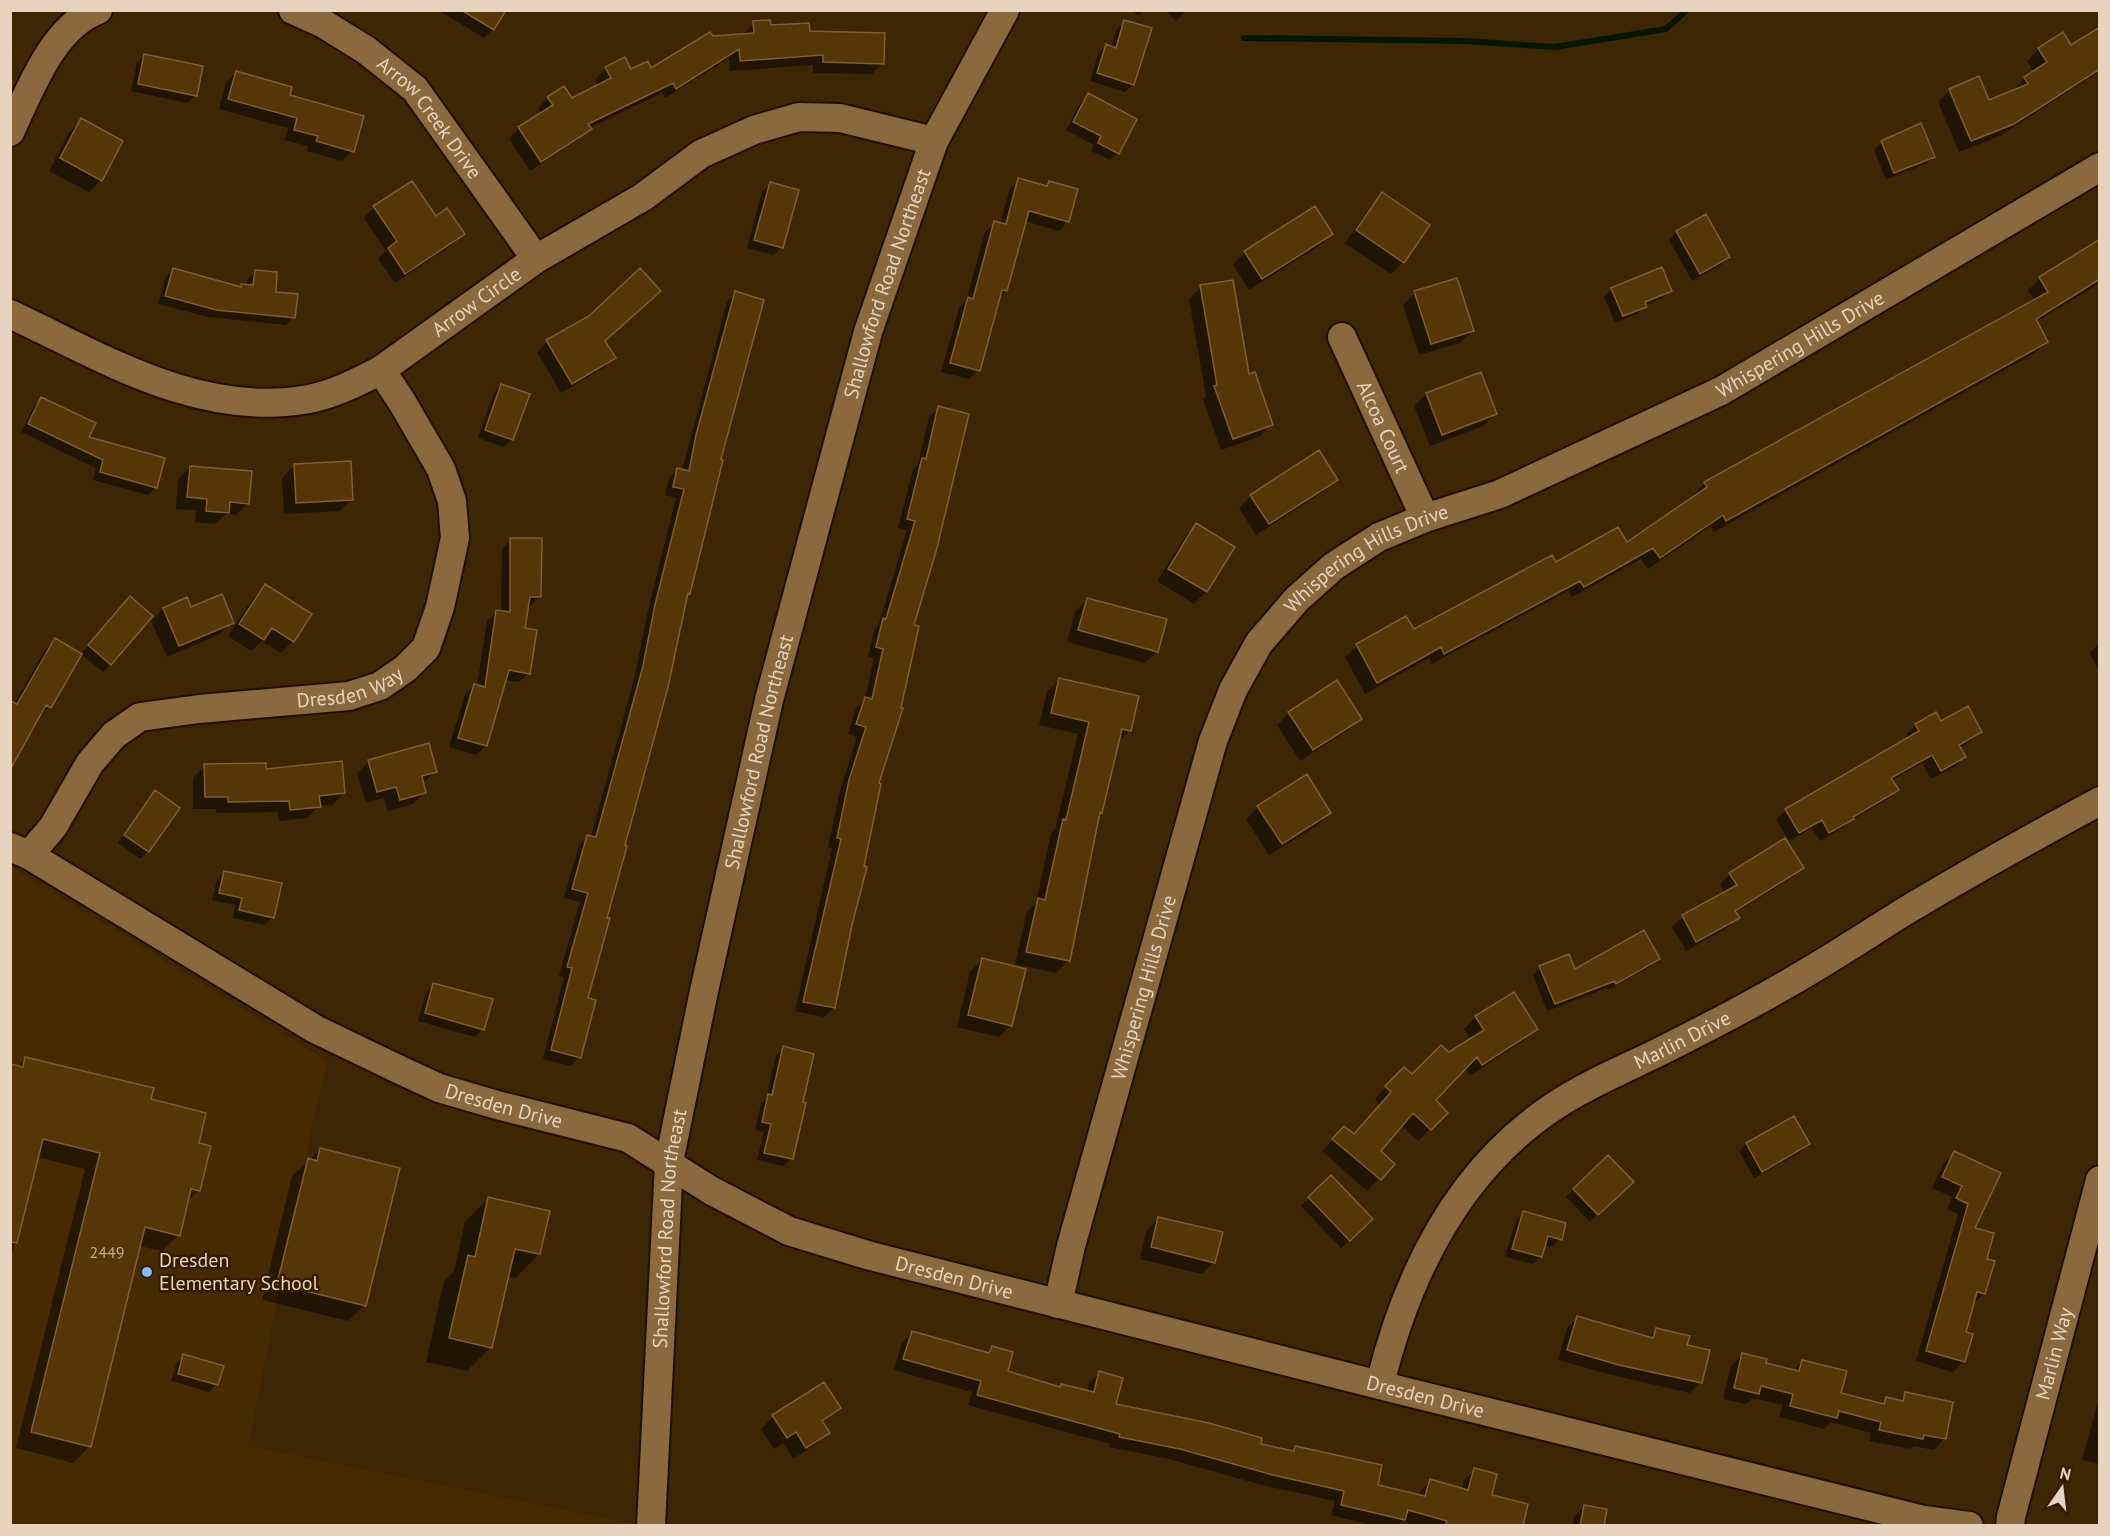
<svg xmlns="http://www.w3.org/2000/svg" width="2110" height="1536" viewBox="0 0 2110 1536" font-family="'PT Sans',sans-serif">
<rect width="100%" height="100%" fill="#3d2604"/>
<path fill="#462b01" d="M11,867L328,1061L318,1099L248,1446L641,1525L11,1526Z"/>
<path fill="#0007" d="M438,10H504L493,29L484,38Z
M1132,10H1144L1138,16Z
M1165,10H1187L1176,21Z
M1125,22L1133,84L1125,92L1090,81L1098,54L1106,46L1111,48L1117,29Z
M753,23L808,32L882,63L872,74L813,73V65L730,71L729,58L665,98L662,93L589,128L579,139L530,171L509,139L519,128L541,114L538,108L548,98L571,100L599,86L595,79L606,68L630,71L650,70L712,38L743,35Z
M2100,28V71L2000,136L1959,152L1938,102L1950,90L1988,102L2014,92L2013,90L2025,78L2034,72L2027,61L2039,49L2071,47Z
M144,55L195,95L187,103L131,91L137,63Z
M236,72L288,96L353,151L342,161L307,151L308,146L284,140L288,128L219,109L226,83Z
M1088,95L1118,153L1110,160L1091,151L1094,145L1066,130L1080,103Z
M81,120L101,180L89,192L49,171L69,132Z
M1882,142L1933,157L1925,164L1886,180L1874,150Z
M1019,180L1045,187L1050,183L1068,221L1059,231L1025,221L1006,291L998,299L978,370L969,379L941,372L959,308L966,301L985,232L995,223L1000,224L1010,189Z
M770,184L782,247L774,255L747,248L762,192Z
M1383,194L1403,262L1391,274L1345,243L1371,206Z
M374,207L435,218L463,234L452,245L395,283L378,259L386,251L364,218Z
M1705,216L1728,257L1721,265L1692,281L1669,240L1676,232Z
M1331,234L1319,246L1249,290L1233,264L1245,252Z
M2094,245L2100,246V283L2036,322L2047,342L2035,353L1714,532L1711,526L1648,569L1641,559L1572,597L1568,591L1432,664L1429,658L1365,694L1345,657L1357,646L1406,618L1413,631L1555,564L1626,544L1695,497L1693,495L1705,483L2035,301L2028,290L2040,279Z
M173,269L239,288L242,285L247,286V280L255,272L294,317L286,325L208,317L158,304L166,277Z
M1201,287L1271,425L1259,437L1221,450L1203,399L1206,397L1189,299Z
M1612,289L1670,290L1663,298L1645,305L1638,314L1615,323L1604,297Z
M736,293L719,460L689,593L686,596L586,999L579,1057L571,1066L543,1059L564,977L559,976L580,902L564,898L579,845L587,836L591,837L635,676L647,615L676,498L665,495L669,478L678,470L682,471L727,302Z
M1415,293L1472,331L1460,343L1419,355L1403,305Z
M589,317L614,358L603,368L561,393L537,352L547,342Z
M501,385L512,440L504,447L478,438L494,393Z
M1426,394L1495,414L1483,426L1430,446L1414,406Z
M42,398L87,438L156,487L148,495L93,480L96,468L21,432L34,406Z
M939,408L912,626L877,785L834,1008L824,1017L795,1011L832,848L828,847L840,791L857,737L848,734L856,708L865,699L874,658L868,657L874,630L879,624L907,530L898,528L913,469L918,464L929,417Z
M1319,452L1336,479L1324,491L1256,535L1239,508L1251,496Z
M294,466L352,499L340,511L284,514L282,478Z
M190,467L248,503L236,515L226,514L215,524L195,522L196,510L176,509L178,479Z
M1197,525L1233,547L1206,592L1194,604L1157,581L1185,537Z
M511,539L540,596L530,606H527L523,629L529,673L519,682L504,680L486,746L476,755L449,747L465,695L474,685L477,686L487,621L496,612H501L502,549Z
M265,586L293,641L281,653L262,641L251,651L228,636L253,598Z
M186,599L190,609L232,622L220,634L167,657L151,621L163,609Z
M1087,599L1157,651L1145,663L1067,642L1075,612Z
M122,606L110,664L103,672L81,654Z
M55,640L49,707L39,717L14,704L45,650Z
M2099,643H2100V673L2090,653Z
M1059,680L1137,697L1129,731L1117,743L1098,814L1068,961L1056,973L1015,964L1027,912L1036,903L1051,833L1055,829L1078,734L1039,725L1047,692Z
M1289,713L1360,718L1348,730L1300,761L1277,725Z
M1936,714L1941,723L1980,732L1971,741L1959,748L1965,757L1955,767L1931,779L1922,763L1891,781L1897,790L1887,800L1850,821L1843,828L1820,841L1812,828L1789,841L1776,819L1786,810L1909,739L1906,735L1916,725Z
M369,761L435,771L423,784L425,792L413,804L388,811L384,798L366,803L357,773Z
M205,766L265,770L344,793L332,805L319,806L307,818L279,821L278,812L216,813V809H193V778Z
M155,792L148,851L140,859L118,843L148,800Z
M1258,807L1330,813L1318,825L1269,855L1246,819Z
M1802,868L1791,878L1735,913L1738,918L1727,928L1686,951L1672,927L1683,917L1725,893L1720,884L1730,874Z
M224,872L273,917L265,925L233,918L235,905L212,900L217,880Z
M1659,959L1651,966L1608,990L1607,988L1547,1011L1533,975L1540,967L1574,971Z
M982,960L1011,1025L999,1037L957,1027L970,972Z
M434,984L483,1029L475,1037L418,1021L426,992Z
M1476,1017L1536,1028L1524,1040L1470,1076L1465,1068L1434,1100L1446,1113L1418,1141L1401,1125L1378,1151L1393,1164L1367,1191L1322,1151L1344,1128L1353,1136L1380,1105L1375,1099L1404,1069L1412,1076L1471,1040L1464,1029Z
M784,1048L801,1103L804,1104L791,1159L783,1166L757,1160L764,1132L755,1130L761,1104L766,1099L776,1056Z
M26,1058L149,1100L197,1144L209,1147L198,1191L186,1203L179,1235L162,1251L139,1246L90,1446L73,1463L16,1448L85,1169L37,1157L10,1263V1066L17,1067Z
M1746,1144H1809L1801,1152L1754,1178L1739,1151Z
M320,1150L365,1305L348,1321L262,1300L292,1176Z
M1955,1153L1999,1174L1972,1229L1985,1260L1984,1294L1973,1304L1964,1333V1361L1953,1372L1916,1361L1958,1214L1947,1209L1952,1197L1932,1188L1944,1163Z
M1608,1157L1632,1182L1590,1222L1566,1197Z
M1331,1177L1371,1219L1341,1248L1301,1206Z
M489,1198L539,1254L515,1278L507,1276L491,1347L467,1371L426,1362L444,1281L454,1272L465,1222Z
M1523,1212L1560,1239L1552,1247L1544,1245L1540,1257L1533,1264L1505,1257L1516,1220Z
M1158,1219L1214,1262L1202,1274L1140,1259L1146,1231Z
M1577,1318L1648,1338L1656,1330L1686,1346L1701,1382L1690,1393L1608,1374L1558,1360L1567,1328Z
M912,1332L986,1354L992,1348L1006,1372L1059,1388L1061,1385L1087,1392L1089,1383L1100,1373L1114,1405L1259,1445L1291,1452L1295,1448L1376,1486L1418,1496L1420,1492L1430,1481L1462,1490L1464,1480L1475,1470L1490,1496L1523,1526H1417L1402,1521L1398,1526H1374L1331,1515L1335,1501L1262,1485L1169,1459L1109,1447L1110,1444L968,1405L972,1392L894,1370L902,1343Z
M1742,1355L1764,1364L1793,1371L1802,1361L1840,1394L1880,1405L1886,1399L1898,1401L1905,1394L1945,1438L1934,1450L1914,1446L1910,1449L1869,1441L1871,1433L1831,1422L1824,1429L1779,1417L1783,1405L1753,1398L1746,1404L1723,1399L1731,1366Z
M184,1356L217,1384L209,1392L171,1381L176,1364Z
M2100,1395V1464L2082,1460Z
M839,1408L822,1423L828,1432L816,1444L793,1459L783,1443L774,1449L761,1429L773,1417Z
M1584,1506L1603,1526H1572L1574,1517Z"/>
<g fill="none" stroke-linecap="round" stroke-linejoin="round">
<path stroke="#081500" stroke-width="6" d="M1244,38L1464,41L1555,47L1666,29L1687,10"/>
</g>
<path fill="#553607" stroke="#7f5e33" stroke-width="1.5" d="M461,10H506L494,30Z
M770,20L771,25L809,23L810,31L885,33L884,64L823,62V55L740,61L739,49L676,89L673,83L588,124L592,129L541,162L518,127L553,105L547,97L564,86L572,98L611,78L605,67L625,57L631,69L648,61L651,68L710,32L713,36L754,33L753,21Z
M1124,20L1152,28L1134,85L1097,73L1106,44L1116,48Z
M2100,27V69L2014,124L1971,141L1949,89L1979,76L1989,100L2028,84L2024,77L2047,62L2038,48L2063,32L2071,45Z
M144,54L203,66L197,96L138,84Z
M236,71L292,87L290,95L364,116L354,152L316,141L318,136L294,130L297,118L228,99Z
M1088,93L1137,119L1119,154L1098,143L1101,136L1073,122Z
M81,118L123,141L102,181L60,158Z
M1921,123L1935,157L1894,173L1881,141Z
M1018,178L1047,186L1049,181L1078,189L1069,222L1029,211L1007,291L1002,290L980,371L950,363L968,297L973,299L994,221L1006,224Z
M412,181L436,216L447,208L465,234L405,274L388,248L397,241L373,206Z
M770,182L799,190L783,248L754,240Z
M1382,192L1430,225L1404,263L1356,230Z
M1315,206L1333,234L1262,279L1244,251Z
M1706,214L1730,257L1700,274L1676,231Z
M2100,239V279L2036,319L2048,342L1726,521L1723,515L1660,558L1653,548L1584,587L1580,581L1444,654L1441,647L1377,683L1356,644L1406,616L1414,629L1552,555L1556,562L1618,527L1627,542L1707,487L1704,482L2048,292L2039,277Z
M1662,267L1672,291L1645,302L1647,307L1623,316L1611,288Z
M173,268L241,287V284L253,285L255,270L277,272L276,292L298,294L295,318L216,310L165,296Z
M640,268L661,291L605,341L616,358L572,384L546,340L589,316Z
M1457,278L1474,331L1431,344L1414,291Z
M1233,280L1249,374L1255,372L1273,425L1233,439L1214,386L1217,385L1200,285Z
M735,291L764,300L721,459L723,460L690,594L688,593L668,687L625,845L627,846L607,918H610L588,998L596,1000L581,1058L551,1050L572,968L567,967L588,893L572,889L587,835L596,837L643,666L655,605L684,489L673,487L677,468L689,471L696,435Z
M1481,372L1497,414L1442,435L1426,393Z
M501,384L530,394L513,440L485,430Z
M41,397L96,423L89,437L165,458L157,488L100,472L103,460L28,424Z
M938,406L969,414L937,548L914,625L919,626L901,708H903L879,783L881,784L864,866L867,867L852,925L835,1008L803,1002L841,839L837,838L849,780L866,727L856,724L865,697L872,699L883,649L876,647L883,618L886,619L915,521L907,519L922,458L926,459Z
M1319,450L1338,480L1269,524L1250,495Z
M351,461L353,500L296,503L294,464Z
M190,466L252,471L249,504L230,502L229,513L206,511L207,499L187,497Z
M1196,523L1235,547L1207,592L1168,569Z
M510,538H542L541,597H530L525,628L537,630L530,674L509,670L487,746L458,738L474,684L485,687L496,610L510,612Z
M265,584L312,614L294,642L272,628L264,640L239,624Z
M222,594L234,623L179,646L163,608L187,597L191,607Z
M130,596L153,616L111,665L88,645Z
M1087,598L1167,619L1158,652L1078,630Z
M55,638L82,654L51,708L46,705L10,770V701L17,704Z
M1059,678L1139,696L1131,731L1122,729L1102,813L1100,812L1070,961L1026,952L1038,898L1045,900L1063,819L1066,820L1089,722L1051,713Z
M1337,680L1362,719L1313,750L1288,712Z
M1968,706L1982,732L1959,745L1966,757L1941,771L1932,755L1891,778L1899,790L1853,817L1854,819L1829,833L1822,820L1799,833L1785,809L1919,731L1915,724L1936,712L1941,721Z
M429,743L437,772L422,776L426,793L400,800L396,787L377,792L368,760Z
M342,761L345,793L319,796L321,807L290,810L289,801L228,802V797H205L204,764L266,763V769Z
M1307,774L1331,813L1282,844L1257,806Z
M155,790L180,808L149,852L124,835Z
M1785,838L1804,868L1735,911L1740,918L1696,942L1682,915L1737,885L1729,873Z
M224,871L282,883L274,918L239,910L242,898L219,893Z
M1644,930L1660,959L1616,984L1615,981L1555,1004L1539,966L1569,954L1575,969Z
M982,958L1026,969L1012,1026L968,1015Z
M433,983L493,999L484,1030L425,1013Z
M1514,992L1538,1029L1482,1065L1477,1057L1436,1100L1448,1113L1431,1130L1413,1113L1381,1151L1395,1164L1381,1180L1332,1139L1344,1126L1354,1134L1391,1092L1385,1086L1404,1067L1412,1074L1441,1045L1449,1052L1484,1030L1475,1016Z
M783,1046L814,1054L803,1102L806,1103L793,1159L764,1153L771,1124L762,1122L768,1094L772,1095Z
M25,1057L154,1088L151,1099L206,1113L199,1143L211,1146L200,1191L191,1189L180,1236L145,1227L91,1447L31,1432L100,1153L43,1139L17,1243L10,1242V1064L23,1067Z
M1794,1116L1810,1144L1762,1172L1746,1143Z
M320,1148L400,1168L366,1306L277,1284L308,1158L317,1161Z
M1954,1151L2001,1173L1975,1228L1994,1233L1987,1259L1995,1261L1985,1294L1977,1292L1966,1332L1973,1334L1965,1362L1926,1351L1968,1204L1956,1198L1962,1186L1942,1177Z
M1608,1155L1634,1182L1598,1215L1573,1189Z
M1331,1175L1373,1219L1350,1241L1308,1197Z
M488,1197L550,1211L540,1254L515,1249L492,1348L449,1338L468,1255L475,1257Z
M1523,1211L1566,1223L1562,1240L1548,1236L1542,1257L1512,1249Z
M1158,1217L1223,1232L1215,1263L1151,1247Z
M1577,1316L1653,1338L1656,1328L1690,1336L1687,1345L1710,1350L1702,1383L1619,1365L1567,1350Z
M912,1331L989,1353L992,1346L1013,1352L1008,1371L1060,1387L1061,1384L1094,1392L1099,1371L1123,1378L1116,1404L1209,1423L1262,1438L1261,1444L1294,1451L1295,1446L1382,1465L1378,1485L1425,1496L1430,1479L1468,1490L1474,1468L1497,1474L1492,1495L1528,1504L1523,1526H1445L1447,1521L1408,1510L1405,1520L1341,1505L1344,1491L1273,1475L1180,1449L1119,1437L1120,1434L977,1395L981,1381L903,1359Z
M1742,1353L1767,1359L1766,1363L1799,1371L1802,1360L1847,1371L1841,1393L1884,1404L1886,1397L1903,1401L1905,1392L1953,1402L1946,1439L1924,1435L1923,1439L1879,1430L1881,1422L1839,1411L1837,1418L1790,1406L1793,1394L1761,1386L1759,1394L1734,1388Z
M183,1354L224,1366L218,1385L178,1374Z
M824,1382L841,1408L822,1421L830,1433L806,1448L796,1432L787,1438L772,1415Z
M1584,1505L1607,1509L1604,1526H1580Z"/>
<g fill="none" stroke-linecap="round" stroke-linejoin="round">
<defs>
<g id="minor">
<path id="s1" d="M293,10L324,24L366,50L415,89L536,259"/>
<path d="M10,132C29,92 53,26 98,10"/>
<path id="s2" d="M10,314C104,358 201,419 309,399C334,394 358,382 381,370L536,259L643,197L701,154L754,130L799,117L840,118L934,141"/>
<path id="s3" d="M1342,337L1425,518"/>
<path id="s4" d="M10,847L29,855L315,1029L398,1069L439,1088L497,1105L628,1138L712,1191L789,1231L867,1255C1219,1345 1571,1434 1924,1520L1969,1526"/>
<path id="s5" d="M29,855L53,827L90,763L114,735L140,717L199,709L349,696L380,686L406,668L426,648L440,607L455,538L452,501L441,469L402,402L381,370"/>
<path id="s6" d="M1058,1304L1071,1246L1213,741L1233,690L1259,643L1297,599L1334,566L1379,537L1425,518L1500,494L1721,391L2100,167"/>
<path id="s7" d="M1380,1384C1407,1274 1458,1169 1556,1105C1586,1085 1622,1070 1655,1054C1699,1032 1744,1009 1787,984C1826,962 1864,937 1902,913C1967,874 2033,837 2100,801"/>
<path id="s8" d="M651,1526L669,1162L704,991L769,700L868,332L934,141L1005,10"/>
<path id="s9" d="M2010,1526L2011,1517L2100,1180"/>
</g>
</defs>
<use href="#minor" stroke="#201000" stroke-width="32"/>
<use href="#minor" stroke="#8b693f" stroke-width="28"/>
</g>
<circle fill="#83bcfb" stroke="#331c00" stroke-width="2" cx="147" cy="1272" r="6"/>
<g text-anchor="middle" stroke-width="5" stroke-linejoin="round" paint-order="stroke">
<g font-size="16" fill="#c2ac90">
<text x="107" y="1258">2449</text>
</g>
<g font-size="20" fill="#e7d4be" stroke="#331c00">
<text dy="7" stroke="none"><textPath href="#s1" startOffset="177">Arrow Creek Drive</textPath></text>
<text dy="7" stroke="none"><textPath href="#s8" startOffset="1270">Shallowford Road Northeast</textPath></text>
<text dy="7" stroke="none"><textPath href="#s2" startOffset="512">Arrow Circle</textPath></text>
<text dy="7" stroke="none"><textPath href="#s6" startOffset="1318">Whispering Hills Drive</textPath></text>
<text dy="7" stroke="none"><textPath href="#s3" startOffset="99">Alcoa Court</textPath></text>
<text dy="7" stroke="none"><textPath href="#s6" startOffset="832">Whispering Hills Drive</textPath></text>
<text dy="7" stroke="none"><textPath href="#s5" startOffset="392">Dresden Way</textPath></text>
<text dy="7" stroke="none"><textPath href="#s8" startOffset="784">Shallowford Road Northeast</textPath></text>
<text dy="7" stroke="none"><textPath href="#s6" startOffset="328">Whispering Hills Drive</textPath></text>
<text dy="7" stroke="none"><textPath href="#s7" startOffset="480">Marlin Drive</textPath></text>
<text dy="7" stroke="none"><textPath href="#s4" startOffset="560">Dresden Drive</textPath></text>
<text dy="7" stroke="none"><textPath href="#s8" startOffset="298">Shallowford Road Northeast</textPath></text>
<text dy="7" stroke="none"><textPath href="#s4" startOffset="1046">Dresden Drive</textPath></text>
<text dy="7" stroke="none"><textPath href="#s9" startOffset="178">Marlin Way</textPath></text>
<text dy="7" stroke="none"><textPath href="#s4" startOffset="1532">Dresden Drive</textPath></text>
</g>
<g font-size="20" fill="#e7d4be" stroke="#331c00" text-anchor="start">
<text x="159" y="1267">Dresden<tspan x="159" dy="23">Elementary School</tspan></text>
</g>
</g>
<rect width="2110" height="1536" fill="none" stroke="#e7d4be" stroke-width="24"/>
<g transform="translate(2062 1488) rotate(14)" stroke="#331c00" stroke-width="4.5" paint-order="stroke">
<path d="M0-4.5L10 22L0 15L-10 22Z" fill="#e7d4be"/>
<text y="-9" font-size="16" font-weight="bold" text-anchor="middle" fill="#e7d4be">N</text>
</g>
</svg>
